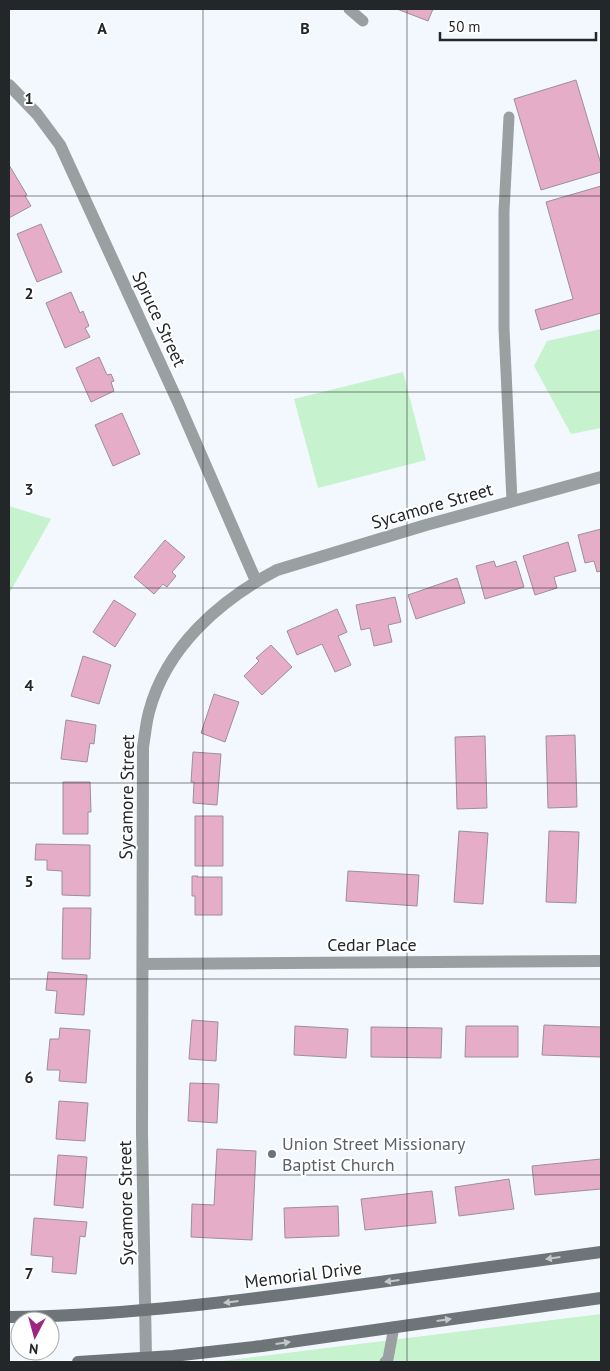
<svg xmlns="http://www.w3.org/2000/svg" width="610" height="1371" viewBox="0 0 610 1371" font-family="'PT Sans',sans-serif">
<rect width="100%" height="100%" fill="#f3f8fe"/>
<path fill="#c6f2ce" d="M601,329V428L571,434L534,366L547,341Z
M403,372L426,460L318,488L294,399Z
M9,506L51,519L9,594Z
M601,1314V1362H213Z"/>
<path fill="#e5adc7" stroke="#9c9095" d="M397,9H433L428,21Z
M576,80L601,164V172L541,190L514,99Z
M9,165L27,195L25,196L31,206L9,218Z
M601,186V313L541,330L535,310L573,299L546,202Z
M41,224L62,272L37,282L17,234Z
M71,292L80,313L83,311L89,326L85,328L90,337L65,348L46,303Z
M99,357L107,375L111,374L114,381L111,382L114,391L91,402L76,368Z
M122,413L140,454L113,466L95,425Z
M601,529V571L597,572L594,561L585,563L578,535Z
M165,540L185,557L172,572L176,576L167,587L163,584L154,594L134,577Z
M568,542L576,571L554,577L557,588L535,595L523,556Z
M494,561L496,567L516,561L524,587L485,599L476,566Z
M457,578L465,603L416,619L408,595Z
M395,597L401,622L388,625L392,642L374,646L370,628L361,630L356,605Z
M114,600L136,614L115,647L93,632Z
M337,609L347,632L338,636L351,665L335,672L322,644L297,655L287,631Z
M271,645L292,667L262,695L244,676L259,661L256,658Z
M83,656L111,665L99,704L71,696Z
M214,694L239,702L225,742L201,733Z
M66,720L96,725L94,744L90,743L87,762L61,759Z
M575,735L577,807L548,808L546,736Z
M485,736L487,808L457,809L455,737Z
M193,752L221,754L217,805L193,803L194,782H191Z
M63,782H90L91,812H88V834H63Z
M195,816H223V866H195Z
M459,831L488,833L483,904L454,902Z
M549,831L579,832L576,903L546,902Z
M36,844L90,845V896L62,895V871L47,870V860H35Z
M348,871L419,875L417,906L346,901Z
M192,876H198L197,877H222V915H195V896H192Z
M63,908H91L90,959H62Z
M48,972L87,975L84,1015L55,1013L57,991L46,990Z
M192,1020L218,1022L216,1061L189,1059Z
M544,1025L601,1027V1057L542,1055Z
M295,1026L348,1029L346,1058L294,1055Z
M466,1026H518V1057H465Z
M371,1027L442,1028L441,1058L371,1057Z
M60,1028L90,1030L86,1083L59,1081L60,1070H47L50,1039H59Z
M190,1083L219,1084L217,1123L188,1121Z
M59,1101L88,1103L85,1141L56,1139Z
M217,1149L256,1151L252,1240L191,1237L192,1204L214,1205Z
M58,1155L87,1157L83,1208L54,1205Z
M601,1159V1189L535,1195L532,1166Z
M509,1179L514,1209L459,1216L455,1187Z
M432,1191L436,1223L365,1230L361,1199Z
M338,1206L339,1236L285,1238L284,1208Z
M34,1218L87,1222L85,1237L80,1236L76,1274L52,1272L53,1257L31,1255Z"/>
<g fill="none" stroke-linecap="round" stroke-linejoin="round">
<path stroke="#9a9fa1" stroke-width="11" d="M349,9L363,21
M509,117L504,211V328L512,501
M385,1362L388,1359L394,1327"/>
<path stroke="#9a9fa1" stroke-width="12" d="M9,85L37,114L60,145L178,402L256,581
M143,964L601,961
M146,1358L142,1132L143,747C145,735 146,723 149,712C166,647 220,600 277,570L426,525L601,477"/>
<path stroke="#6d7578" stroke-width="12" d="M9,1317C111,1316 212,1304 313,1291C409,1278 505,1265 601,1252
M78,1362L173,1356L262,1346L601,1298"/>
</g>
<defs><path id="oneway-solid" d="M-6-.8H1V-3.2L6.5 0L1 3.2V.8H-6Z" transform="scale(1.25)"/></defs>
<g fill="#c5c8c9">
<use href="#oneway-solid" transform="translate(553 1258) rotate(172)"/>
<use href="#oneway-solid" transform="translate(392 1281) rotate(173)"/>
<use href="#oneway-solid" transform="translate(231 1302) rotate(173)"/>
<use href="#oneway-solid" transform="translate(444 1320) rotate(-8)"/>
<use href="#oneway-solid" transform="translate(283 1343) rotate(-8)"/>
</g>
<path fill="none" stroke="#24272a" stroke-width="1" stroke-opacity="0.55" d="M203,9V1362M407,9V1362M9,196H601M9,392H601M9,588H601M9,783H601M9,979H601M9,1175H601"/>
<circle fill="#6b7280" stroke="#fff" stroke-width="2" cx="272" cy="1154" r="5"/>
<g text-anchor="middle" stroke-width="4" stroke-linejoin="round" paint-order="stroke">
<g font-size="18" fill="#24272a" stroke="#fff">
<text transform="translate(159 319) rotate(65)" y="6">Spruce Street</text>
<text transform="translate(432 506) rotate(-16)" y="6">Sycamore Street</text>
<text transform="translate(127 797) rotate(-89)" y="6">Sycamore Street</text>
<text x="372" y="951">Cedar Place</text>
<text transform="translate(126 1203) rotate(-91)" y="6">Sycamore Street</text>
<text transform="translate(303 1275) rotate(-7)" y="6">Memorial Drive</text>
</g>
<g font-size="18" fill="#5b616d" stroke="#fff" text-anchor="start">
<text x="282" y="1150">Union Street Missionary<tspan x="282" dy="21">Baptist Church</tspan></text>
</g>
</g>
<g font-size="16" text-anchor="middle" font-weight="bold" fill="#24272a" stroke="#fff" stroke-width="4" stroke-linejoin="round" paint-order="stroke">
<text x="102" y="34">A</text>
<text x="305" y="34">B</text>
<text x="29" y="104">1</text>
<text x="29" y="299">2</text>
<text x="29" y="495">3</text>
<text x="29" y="691">4</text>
<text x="29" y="887">5</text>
<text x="29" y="1083">6</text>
<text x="29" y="1279">7</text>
</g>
<rect width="610" height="1371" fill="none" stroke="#24272a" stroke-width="20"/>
<g transform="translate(35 1336) rotate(186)"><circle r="24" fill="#ffffff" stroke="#a7a9aa"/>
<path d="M0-4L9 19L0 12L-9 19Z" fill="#9b2580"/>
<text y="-8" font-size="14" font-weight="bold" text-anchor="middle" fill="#24272a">N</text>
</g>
<path d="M440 32v8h156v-8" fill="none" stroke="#24272a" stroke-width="2.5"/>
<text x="448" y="32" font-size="15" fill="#24272a" stroke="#ffffff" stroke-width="4" paint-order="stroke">50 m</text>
</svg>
